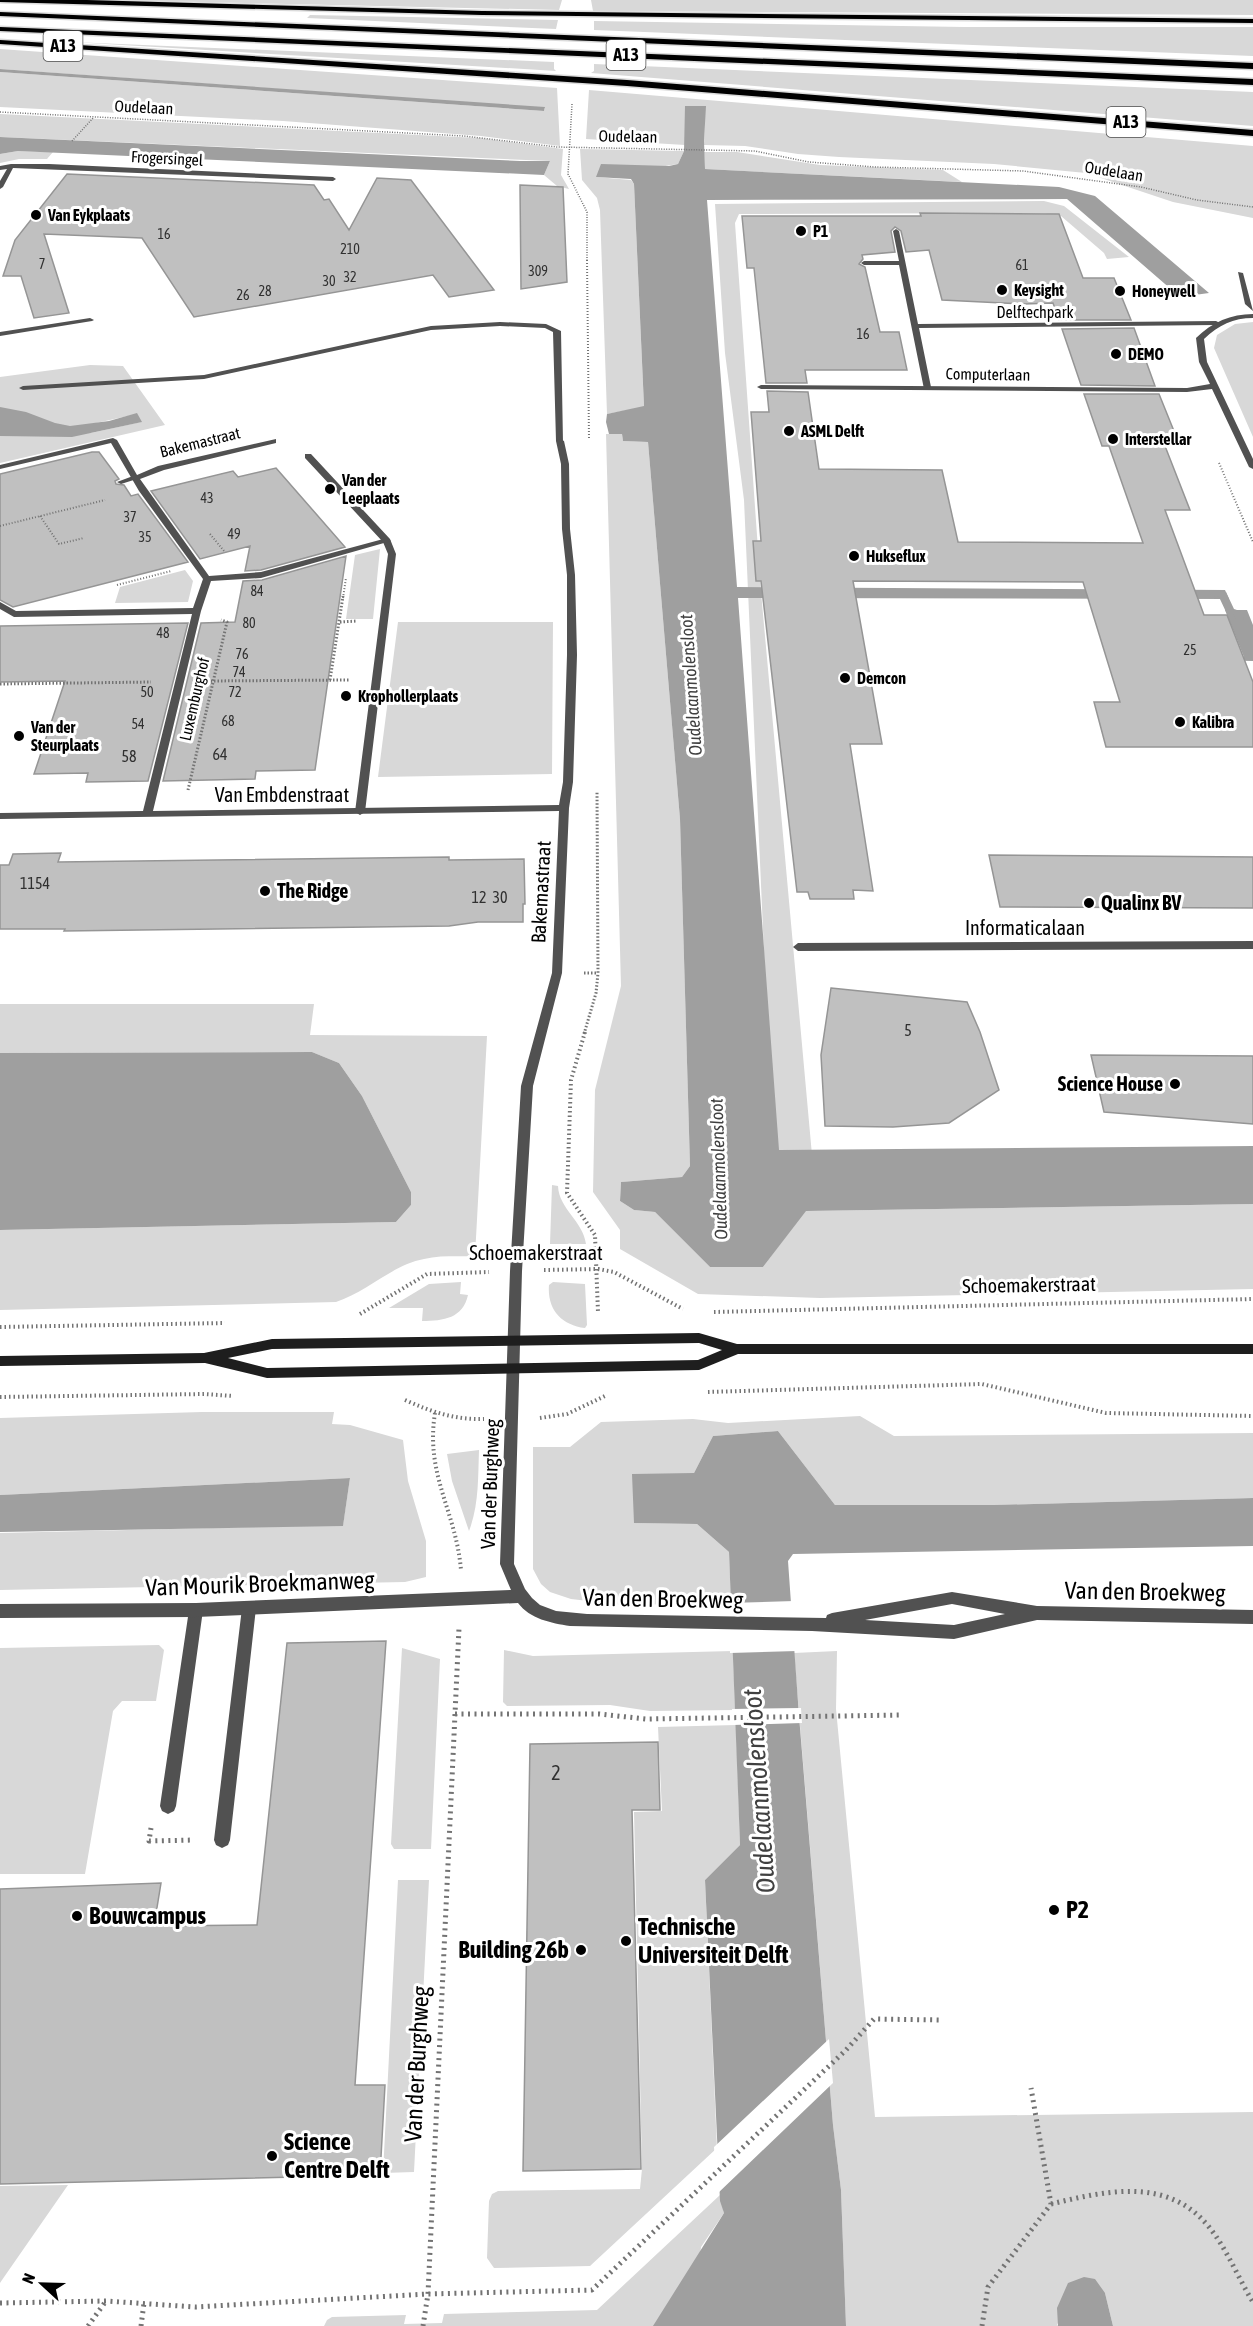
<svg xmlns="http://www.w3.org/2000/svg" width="1253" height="2326" viewBox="0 0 1253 2326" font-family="'Asap Condensed',sans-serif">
<rect width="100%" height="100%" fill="#fff"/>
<path fill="#d8d8d8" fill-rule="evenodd" d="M114,0H562L559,10Z
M591,0H1253V15L593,11Z
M310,15L558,20L556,29L307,18Z
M594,21L964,27H1253V56L594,30Z
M72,42L554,62V69L556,71Z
M0,49L557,88L560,146L481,136L283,121L0,107V72L544,111L545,108L0,69Z
M594,64L1253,92V126L591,73L594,71Z
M589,90L1253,146V218L1173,202L1086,173L994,164L839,157L798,154L745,146L704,145L705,106L685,107V145L586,139Z
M0,114L479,138L563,149L561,175L569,189L557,186L544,175L550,161L0,137Z
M580,149L684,151L678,164L596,177L631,180L634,184L644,407L607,414L600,210L597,198L582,180Z
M18,151L53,152L47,159H19L0,163V154Z
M704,152H737L820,165L943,170L962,182L705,169Z
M1044,201L1064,206L1129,257L1107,259L1104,253L1061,216L1044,213L739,214L735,223L761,592L813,1166L773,1156L744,500L725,353L715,204Z
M1253,322V437L1214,348L1217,335L1235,324Z
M90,365L123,366L165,425L0,463V377ZM137,414L141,422L91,433L87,425Z
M606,434H622L623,441L648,442L680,819L690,1166L682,1177L621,1182L620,1201L634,1210L655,1212L710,1267H763L805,1211L1253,1204V1289L820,1298L698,1294L620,1249V1230L593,1192L595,1090L621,986Z
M380,549L373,619H346L355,555Z
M185,570L193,581L188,602L115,603L120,587Z
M398,622H553L552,774L378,777Z
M0,1004H314L310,1035L487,1036L475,1256C458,1257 440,1255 424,1259C392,1265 367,1292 336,1302L0,1310V1230L396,1222L411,1205V1192L362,1096L339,1063L312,1052L0,1053Z
M552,1185L558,1186C559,1209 583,1221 586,1244H550Z
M461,1282L460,1294L468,1295C463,1318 444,1321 422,1321L423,1308H389L429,1284Z
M553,1282L585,1284L587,1325L585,1328C561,1325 547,1309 549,1285Z
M202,1412H334L332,1424L350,1425L403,1440L408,1481L426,1541V1577L405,1582L0,1590V1533L343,1525L350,1478L0,1495V1418Z
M860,1416L894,1436L1253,1433V1498L994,1505H835L778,1431L713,1436L694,1473L635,1523L697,1524L729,1552L731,1603L623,1605L571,1599L550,1592L541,1584L533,1569V1447H570L601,1422L693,1419L728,1423Z
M479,1450C478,1478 479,1505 469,1531L452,1481L447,1454Z
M159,1645L164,1650L156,1701H122L113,1711L85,1874H0V1648Z
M402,1648L440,1659L431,1849H394L391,1844Z
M504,1650L533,1656L733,1651L735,1710L650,1711L610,1705L507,1706L503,1702Z
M837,1651L836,1709L875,2117L1253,2112V2326H1113L1105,2293L1057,2324L1058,2326H846L841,2190L833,2125L794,1653Z
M736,1725L740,1845L705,1880L717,2148L590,2266L494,2268L487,2258L489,2201L492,2194L498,2191L640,2189L642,2169L634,1812L662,1811L658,1727Z
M398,1880H429L414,2172L383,2173Z
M68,2185L2,2280L0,2283V2186Z
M720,2195L724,2213L701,2247L693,2326H324L327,2320L332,2317L406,2315L404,2324L442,2323L444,2314L597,2310Z"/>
<path fill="#9f9f9f" d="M0,69L545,107L544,111L0,72Z
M685,106H706L704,141L705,169L1059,187L1095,196L1209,293L1180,297L1067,199L707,200L737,587L1225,590L1229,599L738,598L779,1150L1253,1146V1204L806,1211L763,1267H710L655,1212L634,1210L620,1201L621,1182L682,1177L690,1166L680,819L648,442L623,441L622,434H609L606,422L607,414L644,406L634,184L631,179L596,177L601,164L669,166L678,164L684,151Z
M0,137L520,161H550L544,175L18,151L0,154Z
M0,407L26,412L55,423L70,426L109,421L137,413L142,422L72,437L0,436Z
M1225,610H1247L1253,625V661L1202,660L1200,657H1244Z
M312,1052L339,1063L362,1096L411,1192V1205L396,1222L0,1230V1053Z
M778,1431L835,1505H994L1253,1498V1546L793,1554L788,1561L799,1716L833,2125L841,2190L846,2326H653L724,2213L720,2201L705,1880L740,1845L729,1552L697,1524L634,1523L632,1474L694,1473L713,1436Z
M350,1478L343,1526L0,1532V1495Z
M1084,2277L1095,2279L1105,2293L1113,2326H1058L1057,2308L1068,2283Z"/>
<path fill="#fff" d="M794,1601L797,1651L730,1653L728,1603Z
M801,1708L802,1723L733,1725L732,1709Z
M829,2039L833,2083L717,2194L714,2147Z"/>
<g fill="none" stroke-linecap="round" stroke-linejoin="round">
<path fill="#9f9f9f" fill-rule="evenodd" d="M1210,591L1226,592L1234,609L1243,612L1244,620H1236L1234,615L1227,614L1219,597L1207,596V592Z"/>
</g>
<path fill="#c0c0c0" stroke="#959595" stroke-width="1.5" d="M67,174L314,185L324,200L329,199L349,230L377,178L411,180L494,290L449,297L433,275L194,317L142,238L44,234L69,313L34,318L21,276H3L15,240Z
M520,185L563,187L567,282L521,289Z
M920,213L1059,214L1083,278H1114L1131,320H1059L1053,303L1024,304L942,300L929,250L906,252L901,231L895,227L891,231L895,252L862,255L863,259L859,264L865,267L880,332H899L907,370H805L807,383H766L754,268H747L742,216H921Z
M1134,328L1155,386L1081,385L1062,329Z
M767,391L808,392L819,469L942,470L958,542L1143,543L1109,446H1102L1084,394H1159L1180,446H1165L1190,510H1165L1204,615H1227L1253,682V747H1106L1094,702H1120L1083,582L853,581L882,744H850L873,891L853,890L854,899H810L808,892H797L761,581H756L753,541H761L751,412H769Z
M92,452H99L119,479L115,481L116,484L124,485L131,496L138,494L188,562L13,607L0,600V474Z
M276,468L345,547L261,570L245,571L250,546L200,559L151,491L233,471L238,477Z
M346,556L315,770L256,771L255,779L163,781L201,623L235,622L243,581L262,580Z
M188,623L148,781L86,782L88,773L34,774L65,681L0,682V626Z
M61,853L58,862L449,857V860L524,859L525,904H523V922H478L449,926L64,931L65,929H0V865H9L13,854Z
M989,855L1253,857V908L1000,907Z
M831,988L967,1002L980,1032L999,1090L949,1123L893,1127L825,1126L821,1055Z
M1091,1055L1253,1056V1124L1104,1112Z
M386,1641L355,2085H385L380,2175L0,2184V1889L161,1883L154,1926L257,1925L287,1643Z
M658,1742L660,1810H632L641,2169L523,2171L530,1744Z"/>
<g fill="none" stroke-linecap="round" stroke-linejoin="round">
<defs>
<path id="motorway" d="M0,0H87L482,11L1253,19V23L482,15L0,2Z
M0,12L1253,63V69L0,16Z
M0,27L1253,79V85L0,31Z
M0,40L627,80L1253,130V136L627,86L0,44Z"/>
</defs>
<use href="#motorway" stroke="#dbdbdb" stroke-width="3"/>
<path stroke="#737373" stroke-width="1.5" stroke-dasharray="1 1.5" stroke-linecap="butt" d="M572,104L568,174L587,212V261
M0,112L464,136L557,147L755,151L809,162L875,167L1023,171L1141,187L1197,200L1253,207
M72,141L94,117"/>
<path stroke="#737373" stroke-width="2" stroke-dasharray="1 2" stroke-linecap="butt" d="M587,260L589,439
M1219,463L1253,542
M40,516L59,544L84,538
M0,526L105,500
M210,534L224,551
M117,585L171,571
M343,598L346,578"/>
<path stroke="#737373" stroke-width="3" stroke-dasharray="1.5 2" stroke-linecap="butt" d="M340,622L357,621
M330,680L343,596
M207,681L349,680
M0,684L151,682
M188,790L227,622L221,620
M584,973H598
M584,1034L596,993L598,973L597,792"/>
<path stroke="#737373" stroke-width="4" stroke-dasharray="1.5 3" stroke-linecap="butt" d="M585,1032L571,1080L567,1193L595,1235L598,1312
M544,1270L598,1269L614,1272L683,1309
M714,1312L1253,1299
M360,1314L427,1274L489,1272
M0,1327L225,1323
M708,1392L982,1384L1106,1413L1253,1416
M0,1397L204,1394L233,1396
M405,1400C432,1412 455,1420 484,1419
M435,1413C425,1475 456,1511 461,1570
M540,1418L567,1414L605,1396"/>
<path stroke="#737373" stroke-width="5" stroke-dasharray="2 4.5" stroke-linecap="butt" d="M455,1714H599L646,1719L903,1715
M151,1828L149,1841L194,1840
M1051,2204C1105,2191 1168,2176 1209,2227C1227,2249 1238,2278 1253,2302
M0,2303L106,2301L195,2307L428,2294L592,2290L846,2050L874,2019L941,2020
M88,2326L106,2301
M141,2326L144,2303
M423,2326L428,2294L459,1628
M982,2326L988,2287L1051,2204L1031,2088"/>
<path fill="#515151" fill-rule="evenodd" d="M896,229L899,231L918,324L1216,321L1220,323L1216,325L919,328L931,387L924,389L899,265H864L861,263L864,261H899L893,231Z
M1238,272L1243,273L1253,311L1245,304Z
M500,322L546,324L561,331L563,443L556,441L553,332L545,328L500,326L431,330L204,379L23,390L19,388L23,386L204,375L431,326Z
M305,454H311L390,539L396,554L365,812L360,815L355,812L388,554L383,542L305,458Z
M133,476L140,478L121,484L117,482Z
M249,1601L254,1603L256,1608L230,1840L228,1845L222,1848L216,1845L214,1840L242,1608L244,1603Z
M196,1603L201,1605L203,1610L176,1806L174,1811L168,1814L162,1811L160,1806L189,1610L191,1605Z"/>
<path fill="#515151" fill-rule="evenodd" d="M11,164H49L333,177L336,179L333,181L13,168L3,187L0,189V181L7,169L0,170V166Z
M1253,314V318C1233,318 1219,325 1204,339L1207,362L1253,459V469L1249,467L1212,389L1187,392L761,389L757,387L761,385L1187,388L1210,384L1199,362L1196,338C1212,322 1231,314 1253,314Z
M90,318L94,320L92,321L0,336V332Z
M113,438L117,440L137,475L158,466L276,439V443L164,470L140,479L209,576L261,572L387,538L391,541L261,578L211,581L201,611L153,811L559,805L563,782L567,655V575L562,529L561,464L556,441L560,439L564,441L569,464L570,529L575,575L577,655L573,782L569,808L562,973L533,1086L522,1271L514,1564L525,1589L532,1598L540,1605L556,1611L587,1614L826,1618L827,1615L832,1613L952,1592L1037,1606L1253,1610V1624L1037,1620L954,1639L812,1631L570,1626C551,1623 530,1619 518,1603L196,1617L0,1618V1604L196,1603L511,1590L500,1564L510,1271L521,1086L552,973L559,811L0,819V813L143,811L192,614L14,617L0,609V602L16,611L193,608L203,579L139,491L111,443L0,469V465ZM952,1604L1005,1614L954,1625L865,1620Z
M1253,941V949L798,951L793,947L798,943Z"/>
<path fill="#1e1e1e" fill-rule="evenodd" d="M699,1333L737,1344H1253V1354H738L699,1370L267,1378L205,1363L0,1366V1356L204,1353L272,1339ZM699,1343L722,1350L698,1360L267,1368L228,1358L272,1349Z"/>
<use href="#motorway" fill="#000" fill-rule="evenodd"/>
</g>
<g fill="#000" stroke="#fff" stroke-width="2">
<circle cx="36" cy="215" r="6"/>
<circle cx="801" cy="231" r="6"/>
<circle cx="1002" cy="290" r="6"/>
<circle cx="1120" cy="291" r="6"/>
<circle cx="1116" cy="354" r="6"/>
<circle cx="789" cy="431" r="6"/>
<circle cx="1113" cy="439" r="6"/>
<circle cx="330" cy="489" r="6"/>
<circle cx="854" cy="556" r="6"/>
<circle cx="845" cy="678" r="6"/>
<circle cx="346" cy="696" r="6"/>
<circle cx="1180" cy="722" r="6"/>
<circle cx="19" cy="736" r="6"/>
<circle cx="265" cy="891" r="6"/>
<circle cx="1089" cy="903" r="6"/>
<circle cx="1175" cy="1084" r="6"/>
<circle cx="1054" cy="1910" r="6"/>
<circle cx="77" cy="1916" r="6"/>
<circle cx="626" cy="1941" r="6"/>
<circle cx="581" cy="1950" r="6"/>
<circle cx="272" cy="2156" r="6"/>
</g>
<g text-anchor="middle" stroke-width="6" stroke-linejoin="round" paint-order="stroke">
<g font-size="14" fill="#303030">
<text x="164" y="239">16</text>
<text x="350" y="254">210</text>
<text x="42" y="269">7</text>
<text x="1022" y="270">61</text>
<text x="538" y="276">309</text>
<text x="350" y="282">32</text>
<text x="329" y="286">30</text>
<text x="265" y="296">28</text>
<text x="243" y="300">26</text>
<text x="863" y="339">16</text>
<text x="207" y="503">43</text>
<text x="130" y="522">37</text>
<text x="234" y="539">49</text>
<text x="145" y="542">35</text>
<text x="257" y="596">84</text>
<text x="249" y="628">80</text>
<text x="163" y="638">48</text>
<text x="1190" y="655">25</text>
<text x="242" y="659">76</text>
<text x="239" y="677">74</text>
<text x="147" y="697">50</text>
<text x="235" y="697">72</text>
<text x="228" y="726">68</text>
<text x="138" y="729">54</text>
</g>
<g font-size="16" fill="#000" stroke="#fff">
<text transform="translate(144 107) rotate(3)" y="6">Oudelaan</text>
<text transform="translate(628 136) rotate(1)" y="6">Oudelaan</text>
<text transform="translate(167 158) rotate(3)" y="6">Frogersingel</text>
<text transform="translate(1114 171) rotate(9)" y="6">Oudelaan</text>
<text x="1035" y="318">Delftechpark</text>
<text transform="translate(988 374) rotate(1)" y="6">Computerlaan</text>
<text transform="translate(200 442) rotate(-14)" y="6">Bakemastraat</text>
<text transform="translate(194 699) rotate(-77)" y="6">Luxemburghof</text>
</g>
<g font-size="16" font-weight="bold" fill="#000" stroke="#fff" text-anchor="start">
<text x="48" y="221">Van Eykplaats</text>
<text x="813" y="237">P1</text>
<text x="1014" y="296">Keysight</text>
<text x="1132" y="297">Honeywell</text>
<text x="1128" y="360">DEMO</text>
<text x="801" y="437">ASML Delft</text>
<text x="1125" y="445">Interstellar</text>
<text x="342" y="486">Van der<tspan x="342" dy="18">Leeplaats</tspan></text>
<text x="866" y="562">Hukseflux</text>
<text x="857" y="684">Demcon</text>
<text x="358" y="702">Krophollerplaats</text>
<text x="1192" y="728">Kalibra</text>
<text x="31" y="733">Van der<tspan x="31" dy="18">Steurplaats</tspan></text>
</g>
<g font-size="16" fill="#303030">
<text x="220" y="760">64</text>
<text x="129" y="762">58</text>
<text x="35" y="889">1154</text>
<text x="479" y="903">12</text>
<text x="500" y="903">30</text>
<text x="908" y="1036">5</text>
</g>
<g fill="#fff" stroke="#4c4c4c" stroke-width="1.5">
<rect x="43.5" y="31" width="39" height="30" rx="4.5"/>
<rect x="606.5" y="40" width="39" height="30" rx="4.5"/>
<rect x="1106.5" y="107" width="39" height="30" rx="4.5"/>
</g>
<g font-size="18" font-weight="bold" fill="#000">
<text x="63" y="52">A13</text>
<text x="626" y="61">A13</text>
<text x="1126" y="128">A13</text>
</g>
<g font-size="18" font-style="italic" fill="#404040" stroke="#fff">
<text transform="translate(691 685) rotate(-94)" y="6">Oudelaanmolensloot</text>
<text transform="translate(719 1169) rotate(-92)" y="6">Oudelaanmolensloot</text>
</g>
<g font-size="20" fill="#000" stroke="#fff">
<text x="282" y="802">Van Embdenstraat</text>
<text transform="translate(541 892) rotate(-87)" y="7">Bakemastraat</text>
<text x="1025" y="935">Informaticalaan</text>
<text x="536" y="1260">Schoemakerstraat</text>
<text transform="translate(1029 1285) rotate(-1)" y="7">Schoemakerstraat</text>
<text transform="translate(490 1484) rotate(-88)" y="7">Van der Burghweg</text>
</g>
<g font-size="20" font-weight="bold" fill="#000" stroke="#fff" text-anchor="start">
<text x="277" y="898">The Ridge</text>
<text x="1101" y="910">Qualinx BV</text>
<text x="1163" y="1091" text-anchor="end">Science House</text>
</g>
<g font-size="20" fill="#303030">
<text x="556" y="1780">2</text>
</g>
<g font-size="24" fill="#000" stroke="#fff">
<text transform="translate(260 1584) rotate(-2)" y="8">Van Mourik Broekmanweg</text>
<text transform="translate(1145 1592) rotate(1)" y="8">Van den Broekweg</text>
<text transform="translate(663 1599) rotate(1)" y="8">Van den Broekweg</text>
<text transform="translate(417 2064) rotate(-87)" y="8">Van der Burghweg</text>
</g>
<g font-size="24" font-weight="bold" fill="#000" stroke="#fff" text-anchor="start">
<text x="1066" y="1918">P2</text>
<text x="89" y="1924">Bouwcampus</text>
<text x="638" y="1935">Technische<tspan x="638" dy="28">Universiteit Delft</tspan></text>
<text x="569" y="1958" text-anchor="end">Building 26b</text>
<text x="284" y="2150">Science<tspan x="284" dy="28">Centre Delft</tspan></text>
</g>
<g font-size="26" font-style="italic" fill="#404040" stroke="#fff">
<text transform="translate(759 1791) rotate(-94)" y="9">Oudelaanmolensloot</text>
</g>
</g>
<g transform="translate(42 2284) rotate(292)" stroke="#ffffff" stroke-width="4.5" paint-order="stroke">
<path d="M0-4.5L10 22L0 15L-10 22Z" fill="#000000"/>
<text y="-9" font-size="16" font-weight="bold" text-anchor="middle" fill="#000000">N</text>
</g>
</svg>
